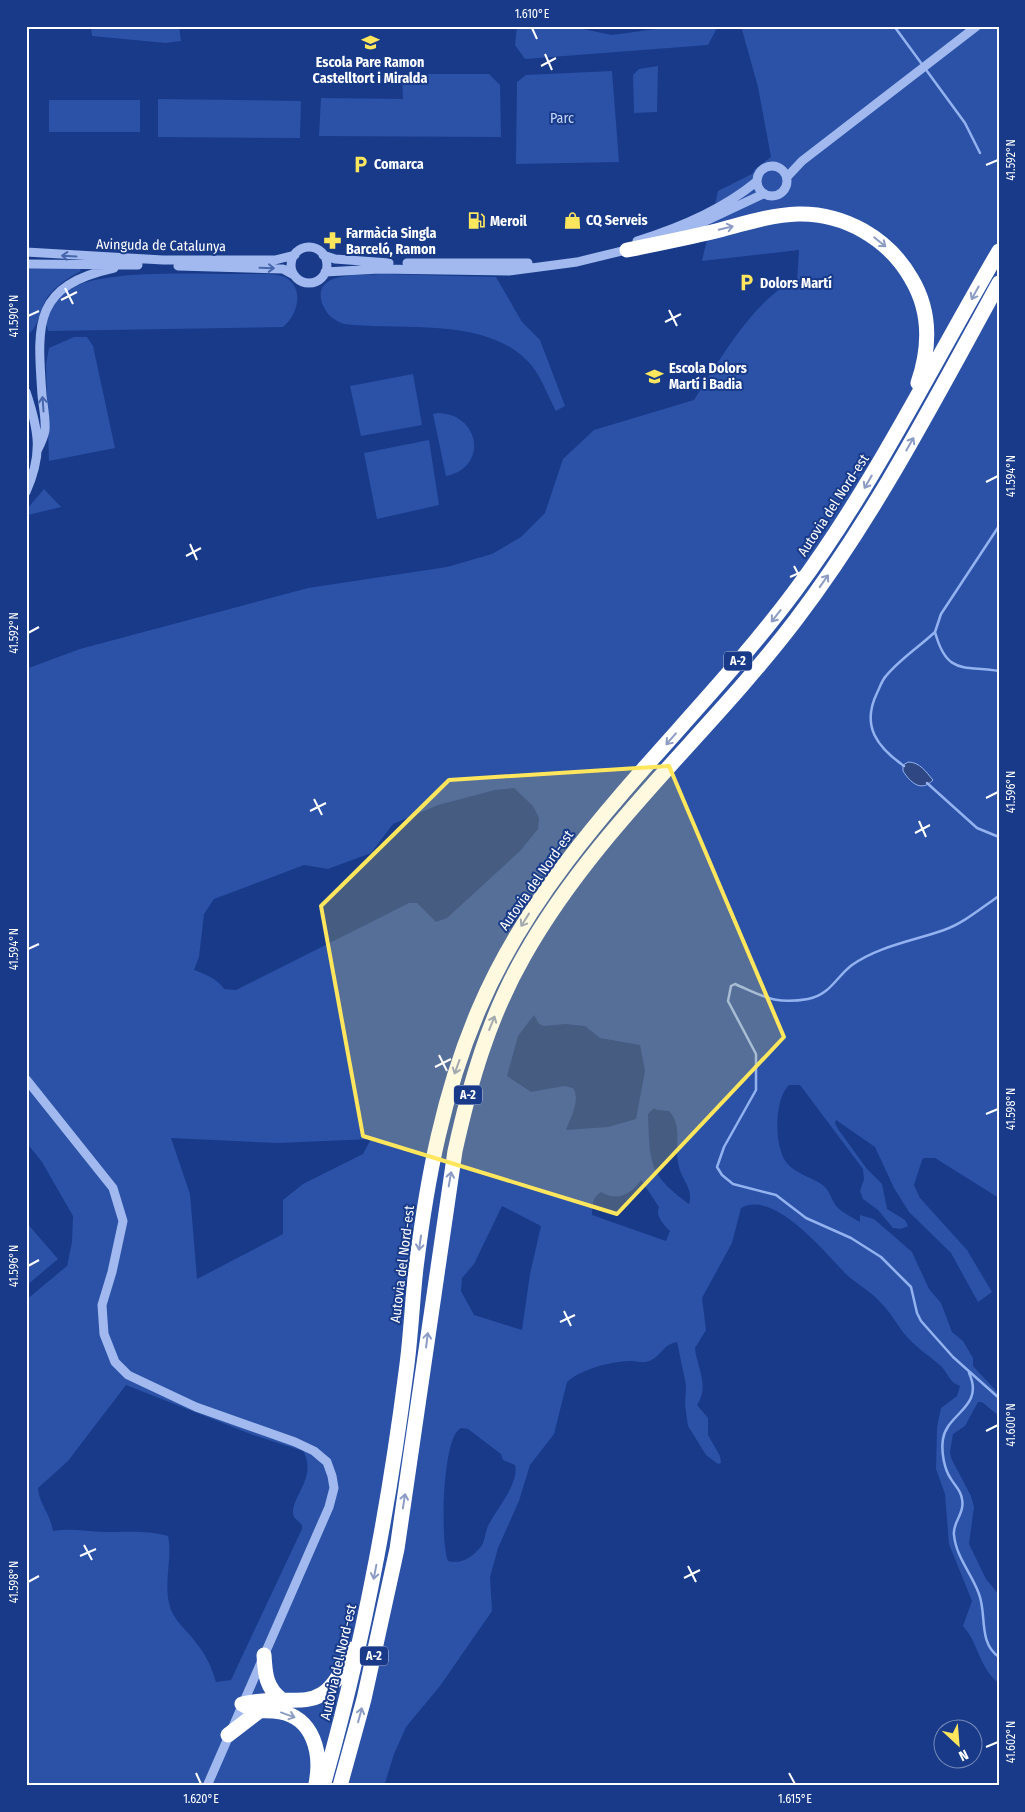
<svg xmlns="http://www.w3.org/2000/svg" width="1025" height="1812" viewBox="0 0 1025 1812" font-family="'Fira Sans Condensed',sans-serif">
<rect width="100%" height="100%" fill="#183a89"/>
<path fill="#2b52a7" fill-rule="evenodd" d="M91,26H179L181,41L166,43L92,36Z
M517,26H568L612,35L678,26H718L708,45L525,59L515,45Z
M741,26H999V1198L935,1158H924L922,1160L914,1185L920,1198L967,1250L992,1292L978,1302L951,1253L909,1212L894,1188L875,1147L836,1120L835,1123L838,1129L867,1169L882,1184L887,1209L905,1220L908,1226L901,1229L893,1228L878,1210L863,1199L860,1191L864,1179L863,1169L800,1085H789C774,1099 774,1146 786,1162C796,1175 814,1177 825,1187C830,1192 832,1201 837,1207C843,1213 852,1217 860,1222V1215L874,1219L912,1252L929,1289L941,1303L952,1332L963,1341L973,1358V1366L999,1394V1416L982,1402H978L965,1426L953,1434L950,1452L951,1458L971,1496L974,1507L969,1544L986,1579L999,1595V1683C980,1670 978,1642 963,1626L972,1601L949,1544L945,1494L936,1469L937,1427L941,1408L957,1396L960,1386C950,1383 948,1374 942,1367C931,1357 917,1348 907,1337C898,1327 892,1314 882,1304C872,1292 858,1285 847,1275C826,1254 775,1189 741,1208L732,1243L702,1298L706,1330L695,1348C697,1368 710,1386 697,1405L708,1418V1435L720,1456L721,1463L718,1464L706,1455L688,1426L685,1405L686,1385L677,1342C663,1344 661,1357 649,1361C643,1363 639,1362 633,1361C613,1361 583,1368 567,1382L554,1434L530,1465L519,1501L498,1548L490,1577L492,1611L440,1686L406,1727L394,1754L384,1786H26V1300L67,1266L72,1242L73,1216L42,1162L26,1142V669L80,649L308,588L447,567L492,554L521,537L545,513L563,459L594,430L694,400C718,363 756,295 797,280L799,250L702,261L718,191L752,174L755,169L771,157L758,87ZM514,788L533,806L539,818L538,829L520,851L447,918L436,922L417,903H409L236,990L224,989C218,979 205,974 194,970L199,957L204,914L214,899L304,865L328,869L371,853L393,824L438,805L495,790ZM534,1015L539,1024L544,1026L565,1024L585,1026L600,1038L640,1045L645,1071L636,1119L608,1127L566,1130C570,1118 581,1100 573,1088L564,1086L531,1092L507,1076L518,1036ZM654,1108L657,1110L669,1111C684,1127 673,1147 679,1167C682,1180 694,1190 689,1204C648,1174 650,1163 648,1114ZM171,1138L278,1143L371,1139L363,1154L303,1184L283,1200V1234L197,1279L190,1194ZM641,1180L659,1207C655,1216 664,1225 670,1231L666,1241L592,1215C592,1205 592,1198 601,1192C618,1202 631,1194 641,1180ZM502,1206L541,1226L530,1274L522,1330L474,1315L461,1291L462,1278L474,1264ZM126,1385L253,1435L303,1451C319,1478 287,1500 294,1517C296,1520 300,1522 302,1525V1529L231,1680L216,1682C212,1668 206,1655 197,1644C189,1632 177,1624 171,1610C162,1585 173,1560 168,1536C146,1530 126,1532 103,1532C86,1531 70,1528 53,1531C50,1513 39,1504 38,1488L68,1461ZM461,1428L468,1429L501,1454L503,1460L515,1465C520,1482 496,1510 489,1524C484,1533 486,1542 479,1549C470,1559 460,1564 448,1561C440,1542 442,1436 461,1428Z
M658,66L657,112L634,113L633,75L639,69Z
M612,71L619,162L516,164L517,82L526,75Z
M402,74H489L500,85L501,137L319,136L321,98L403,99Z
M158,99L301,101L300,138L158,137Z
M49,100H140V132H49Z
M79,268L81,271C69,277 52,288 45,301C40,311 39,324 30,333L26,325V269Z
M250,274C260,274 276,273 285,277C305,288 298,315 283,327L48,331C45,322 48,314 53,306C56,302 59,297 62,294C93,266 207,275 250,274Z
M382,274L496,277L522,322L540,340L565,406L556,411C549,398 543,382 535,370C496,315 403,331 344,324C333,320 326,314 322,303C312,270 362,276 382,274Z
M74,337H87L93,346L115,448L49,461L46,364L49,348Z
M413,374L422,425L361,436L350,386Z
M438,413C481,414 488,468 446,476L433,414Z
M429,440L439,505L377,519L364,453Z
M44,489L61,507L28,515L27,509Z
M26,1222L58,1259L26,1286Z"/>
<path fill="#2f4883" stroke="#93b2f0" d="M908,762C920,762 926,772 933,780C921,793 910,782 903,771V765Z"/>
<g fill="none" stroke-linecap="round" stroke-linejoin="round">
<path stroke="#93b2f0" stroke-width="2.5" d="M894,26L965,123L980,153
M999,526L941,614L935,632C947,676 964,665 999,671
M904,766C877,747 861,726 877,693C880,687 882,680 886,676C900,659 919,647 935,632
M927,783L977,828L999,837
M999,896C981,908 964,923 944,930C913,941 879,946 852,965C836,977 830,995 808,999C775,1005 763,996 735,984L731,986L728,1001L756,1054V1090L724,1147L717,1167L722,1175L733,1184L776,1195L806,1218L851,1238L881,1257L911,1287L917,1313L921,1321L953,1357L999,1398
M969,1373C985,1407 947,1413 943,1439C941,1451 944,1469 951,1479C955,1486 961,1490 962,1499C965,1514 952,1523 954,1535C956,1557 972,1574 979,1594C987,1615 978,1643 999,1657"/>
<path stroke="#a1b9ee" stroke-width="9" d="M757 181a15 15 0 1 1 30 0a15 15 0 1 1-30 0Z
M787,177L802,161L977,26
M676,235L763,194
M637,241C679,228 722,210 756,182
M291 265a18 18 0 1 1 36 0a18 18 0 1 1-36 0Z
M26,252L163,260H275L295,255
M323,255L335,259L389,263
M407,263H528
M26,264L138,265
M178,266L283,269L294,275
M325,272L379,269L509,271L577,262L630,249
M26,392C39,431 43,454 26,492
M37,451C40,445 44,437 45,430C46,419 43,406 42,395C37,323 33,286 114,268
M26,1079L113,1188L123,1221L112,1272L102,1305L104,1334L115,1362L128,1375L196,1407L295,1442L314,1451L327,1462L332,1476L334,1488L329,1507L207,1786"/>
<path stroke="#fff" stroke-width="15" d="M627,250C657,244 687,238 716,231C743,224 770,215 798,214C844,213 888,238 911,278C931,311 930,348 918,383
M264,1655C265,1674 266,1688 282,1700
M242,1704C302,1690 321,1724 352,1649
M242,1704C257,1714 264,1709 280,1712C314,1718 322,1754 316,1784
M228,1735L258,1712
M323,1786C362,1649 388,1513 406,1372C411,1337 412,1303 416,1268C427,1179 443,1093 479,1009C548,846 691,731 795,591C874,485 932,365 999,251
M340,1786L364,1699L397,1549L455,1151C470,1083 489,1017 524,956C595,830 708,735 795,621C875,516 935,399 999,283"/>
</g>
<defs><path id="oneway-shaft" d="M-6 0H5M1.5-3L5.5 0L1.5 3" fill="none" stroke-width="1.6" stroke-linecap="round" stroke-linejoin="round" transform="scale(1.25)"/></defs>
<g stroke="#8c9cc4">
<use href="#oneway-shaft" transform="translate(726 228) rotate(-14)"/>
<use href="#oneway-shaft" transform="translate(880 242) rotate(39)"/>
<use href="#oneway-shaft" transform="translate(975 293) rotate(119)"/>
<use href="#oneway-shaft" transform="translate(910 444) rotate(-60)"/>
<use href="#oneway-shaft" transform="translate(868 482) rotate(120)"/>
<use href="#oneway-shaft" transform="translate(824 581) rotate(-55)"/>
<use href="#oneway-shaft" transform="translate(776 616) rotate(128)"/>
<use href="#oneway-shaft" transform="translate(671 739) rotate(131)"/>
<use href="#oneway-shaft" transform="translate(525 920) rotate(122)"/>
<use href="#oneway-shaft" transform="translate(492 1023) rotate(-68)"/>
<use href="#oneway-shaft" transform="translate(457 1067) rotate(110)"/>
<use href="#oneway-shaft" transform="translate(450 1179) rotate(-80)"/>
<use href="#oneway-shaft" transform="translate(420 1243) rotate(98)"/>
<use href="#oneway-shaft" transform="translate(427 1340) rotate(-83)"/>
<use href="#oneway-shaft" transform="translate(404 1501) rotate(-81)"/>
<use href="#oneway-shaft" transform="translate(375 1572) rotate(101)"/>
<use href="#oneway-shaft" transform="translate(288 1715) rotate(20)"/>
<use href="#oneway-shaft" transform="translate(360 1715) rotate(-75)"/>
</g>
<g stroke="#4866ac">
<use href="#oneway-shaft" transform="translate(69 256) rotate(-177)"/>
<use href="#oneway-shaft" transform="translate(267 268) rotate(2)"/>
<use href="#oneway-shaft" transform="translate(43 404) rotate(-94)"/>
</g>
<path fill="#ffe65d" fill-opacity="0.2" stroke="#ffe65d" stroke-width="4" stroke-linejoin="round" d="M669,766L784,1037L617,1214L363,1136L321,906L449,780Z"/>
<path fill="none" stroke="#fff" stroke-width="2" d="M532,28L537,39M545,54L552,70M541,66L556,58M986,165L998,160M65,288L73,304M61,300L77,292M669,310L677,326M28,316L39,311M665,322L681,314M986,482L998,476M190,544L197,560M186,556L201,548M794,566L802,581M790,577L806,570M28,633L39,627M986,798L998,792M314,799L322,815M310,811L326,803M919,821L926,837M915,833L930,825M28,949L39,944M439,1055L447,1071M435,1067L451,1059M986,1114L998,1109M28,1266L39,1260M564,1311L571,1326M560,1322L575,1315M986,1431L998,1425M84,1545L92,1560M80,1556L96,1549M688,1566L696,1582M684,1578L700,1570M28,1582L39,1576M986,1747L998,1742M196,1773L201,1784M789,1773L795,1784"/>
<defs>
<symbol id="school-bare" viewBox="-9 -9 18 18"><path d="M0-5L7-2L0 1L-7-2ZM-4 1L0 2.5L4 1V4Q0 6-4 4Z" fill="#ffe65d" stroke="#183a89" stroke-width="2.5" paint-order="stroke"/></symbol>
<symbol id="parking-bare" viewBox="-9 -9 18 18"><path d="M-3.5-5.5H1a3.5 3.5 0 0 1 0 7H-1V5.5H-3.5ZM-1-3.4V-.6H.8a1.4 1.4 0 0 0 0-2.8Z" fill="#ffe65d" stroke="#183a89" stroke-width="2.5" paint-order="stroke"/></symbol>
<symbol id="shop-bare" viewBox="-9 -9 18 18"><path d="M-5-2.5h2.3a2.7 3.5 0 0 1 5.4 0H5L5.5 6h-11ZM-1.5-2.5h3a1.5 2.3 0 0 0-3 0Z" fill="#ffe65d" stroke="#183a89" stroke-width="2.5" paint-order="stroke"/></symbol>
<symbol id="fuel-bare" viewBox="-9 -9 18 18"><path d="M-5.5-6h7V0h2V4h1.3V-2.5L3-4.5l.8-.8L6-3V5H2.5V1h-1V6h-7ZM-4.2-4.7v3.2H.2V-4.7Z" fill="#ffe65d" stroke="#183a89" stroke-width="2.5" paint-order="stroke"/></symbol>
<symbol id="pharmacy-bare" viewBox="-9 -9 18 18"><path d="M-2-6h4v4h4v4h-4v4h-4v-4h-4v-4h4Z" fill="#ffe65d" stroke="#183a89" stroke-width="2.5" paint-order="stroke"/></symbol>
</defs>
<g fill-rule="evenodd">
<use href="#school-bare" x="358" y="30" width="25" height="25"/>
<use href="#parking-bare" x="348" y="152" width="25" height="25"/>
<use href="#shop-bare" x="560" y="208" width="25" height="25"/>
<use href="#fuel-bare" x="464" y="208" width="25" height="25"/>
<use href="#pharmacy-bare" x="320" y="228" width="25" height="25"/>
<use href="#parking-bare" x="734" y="270" width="25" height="25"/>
<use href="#school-bare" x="642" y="364" width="25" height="25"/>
</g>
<g text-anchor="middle" stroke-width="4" stroke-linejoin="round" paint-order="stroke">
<g fill="#183a89" stroke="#bac4dc" stroke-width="1">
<rect x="724" y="651.5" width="28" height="19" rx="4"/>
<rect x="454" y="1085.5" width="28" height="19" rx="4"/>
<rect x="360" y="1646.5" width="28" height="19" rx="4"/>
</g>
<g font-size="12" font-weight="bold" fill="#fff">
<text x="738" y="665">A-2</text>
<text x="468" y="1099">A-2</text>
<text x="374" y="1660">A-2</text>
</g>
<g font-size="14" font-weight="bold" fill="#fff" stroke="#183a89" text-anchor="start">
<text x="370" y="67" text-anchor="middle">Escola Pare Ramon<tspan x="370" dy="16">Castelltort i Miralda</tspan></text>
<text x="374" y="169">Comarca</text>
<text x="586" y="225">CQ Serveis</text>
<text x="490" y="226">Meroil</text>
<text x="346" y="238">Farmàcia Singla<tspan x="346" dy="16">Barceló, Ramon</tspan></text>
<text x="760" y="288">Dolors Martí</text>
<text x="669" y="373">Escola Dolors<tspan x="669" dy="16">Martí i Badia</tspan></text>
</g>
<g font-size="14" fill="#c6d7fa" stroke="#183a89">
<text x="562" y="123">Parc</text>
</g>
<g font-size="14" fill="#fff" stroke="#183a89">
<text transform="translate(161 245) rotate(1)" y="5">Avinguda de Catalunya</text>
<text transform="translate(833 505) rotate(-57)" y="5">Autovia del Nord-est</text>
<text transform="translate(536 880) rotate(-55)" y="5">Autovia del Nord-est</text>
<text transform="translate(402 1264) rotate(-83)" y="5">Autovia del Nord-est</text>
<text transform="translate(338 1662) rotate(-77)" y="5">Autovia del Nord-est</text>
</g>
</g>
<rect width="1025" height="1812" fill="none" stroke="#183a89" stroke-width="55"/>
<g transform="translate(958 1744) rotate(154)"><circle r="24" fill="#183a89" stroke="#7489b8"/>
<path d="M0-4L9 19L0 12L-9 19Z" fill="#ffe65d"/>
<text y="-8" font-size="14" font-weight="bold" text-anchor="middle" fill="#ffffff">N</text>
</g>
<rect x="28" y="28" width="970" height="1756" fill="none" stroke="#fff" stroke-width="2"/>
<g font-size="12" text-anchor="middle" fill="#fff">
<text x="532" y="18">1.610°E</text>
<text transform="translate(1011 160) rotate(-90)" y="4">41.592°N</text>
<text transform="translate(14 316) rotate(-90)" y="4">41.590°N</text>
<text transform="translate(1011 476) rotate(-90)" y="4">41.594°N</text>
<text transform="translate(14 633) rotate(-90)" y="4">41.592°N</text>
<text transform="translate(1011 792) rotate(-90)" y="4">41.596°N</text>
<text transform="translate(14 949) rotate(-90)" y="4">41.594°N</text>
<text transform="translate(1011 1109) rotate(-90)" y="4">41.598°N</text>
<text transform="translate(14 1266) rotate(-90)" y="4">41.596°N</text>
<text transform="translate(1011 1425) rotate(-90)" y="4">41.600°N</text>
<text transform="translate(14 1582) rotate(-90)" y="4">41.598°N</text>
<text transform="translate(1011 1742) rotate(-90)" y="4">41.602°N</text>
<text x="201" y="1803">1.620°E</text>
<text x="795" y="1803">1.615°E</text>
</g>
</svg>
